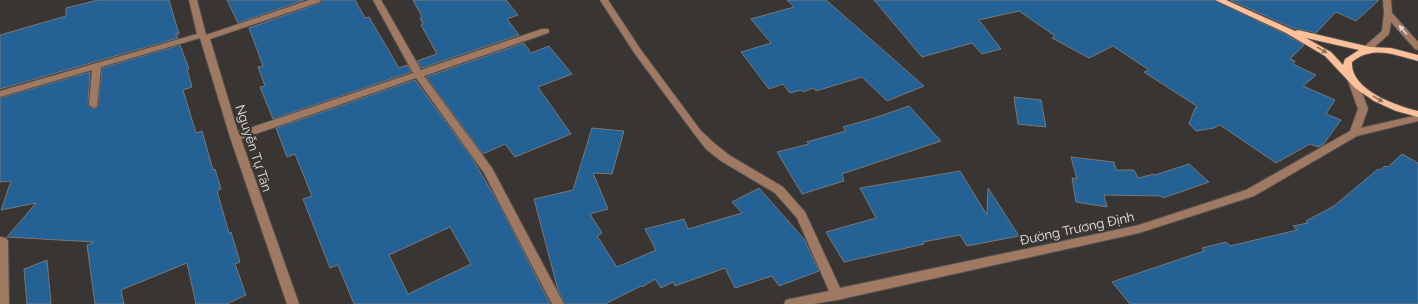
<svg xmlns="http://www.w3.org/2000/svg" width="1418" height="304" viewBox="0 0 1418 304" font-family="Raleway,sans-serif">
<rect width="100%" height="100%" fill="#383533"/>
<path fill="#246295" stroke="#76787b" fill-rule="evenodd" d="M98,0H169L179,34H176L178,38L0,89V35L66,16V8Z
M227,0H304L238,23Z
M322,0H355L365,18L369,17L399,68L407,65L411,72L273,119L260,87L265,86L258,67L263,66L249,28L320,3Z
M413,0H506L518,15L507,19L519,35L422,68L417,61L437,54L421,25L423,24L420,18L422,17Z
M787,0H826L924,86L887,101L862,77L816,91L814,88L803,92L801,90L790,93L783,84L769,89L741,52L771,43L751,19L794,7Z
M874,0H1214L1285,34L1304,45L1290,59L1295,61L1293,64L1316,75L1303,86L1335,100L1326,114L1341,120L1323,145L1318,147L1310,144L1276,163L1220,125L1214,128L1196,131L1189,124L1195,108L1198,107L1144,72L1149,70L1113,46L1089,58L1052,38L1055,36L1019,11L979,20L1001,49L982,54L972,43L922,57Z
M1230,0H1379L1356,21L1336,12L1316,33L1298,29H1295Z
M524,43L531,53L549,46L572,74L538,87L571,134L515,157L505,144L483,154L426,77Z
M180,45L189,69H187L192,87L183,90L196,133L202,131L213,170L215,169L221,189L217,191L229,233L231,232L240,262L235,264L246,295L227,304H196L187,263L121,290L124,304H95L87,245L94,242L7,237L36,203L1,210L11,181L0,182V98L90,72L88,105L94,109L98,107L102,68Z
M415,80L472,158L499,204L550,304H354L338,265L330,268L303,199L312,196L295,154L287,157L276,128ZM450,227L471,264L408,294L389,255Z
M1014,97L1041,100L1046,127L1018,124Z
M909,106L941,141L842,174L844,181L802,194L777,152L809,144L807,142L846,131L843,127L874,118Z
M592,128L624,131L612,174L593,173L608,209L590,214L602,233L597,236L617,267L656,250L645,229L684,219L688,229L742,213L732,202L759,188L804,239L819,271L779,286L772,276L735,288L725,268L675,286L673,282L661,288L655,279L642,287L641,286L605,304H565L558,290L534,199L573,190Z
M1402,154L1418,163V304H1130L1112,282L1204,251L1202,248L1226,242L1230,246L1297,230L1293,226L1308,223L1306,221L1334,206L1378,169L1380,170L1385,166L1388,167Z
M1071,157L1114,162L1116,170H1134L1138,178L1154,174L1155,175L1189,164L1209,182L1163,198L1161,196L1104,195L1107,207L1076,202L1072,178L1077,179Z
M960,171L987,215L988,188L1019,236L967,246L960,235L923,242L924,244L844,262L826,232L876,218L860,188Z
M47,260L51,304H27L24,269Z"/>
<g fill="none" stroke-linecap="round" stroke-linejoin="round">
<defs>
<path id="minor" d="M189,0H197L206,35L309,0H321L320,2L210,39L238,132L413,73L373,0H381L421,70L542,29H548L549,31L548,33L424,76L492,168L564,304H552L484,173L416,78L241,139L299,304H287L230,137L200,38L101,67L97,107L94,108L89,105L92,70L0,97V91L197,34Z
M600,0H608L641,50L701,131L714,143L729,155L783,187L805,212L840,288L1139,225L1246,190L1350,131L1358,109L1348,81L1350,79H1356L1358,81L1368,109L1361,128L1418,115V121L1357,136L1254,196L1139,233L837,300L813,304H784L786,300L790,299L829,291L797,218L775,193L721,161L706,149L695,135L635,54Z
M1383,0H1391L1392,13L1418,42V50L1415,49L1391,22L1389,34L1370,51H1364L1363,49L1364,47L1382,31L1384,13Z
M0,237L6,238L8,241L9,304H0Z"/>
<path id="major" d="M1215,0H1226L1295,31L1298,30L1370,47L1391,48L1418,55V61C1395,55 1373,45 1352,62C1350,90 1397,106 1418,111V117L1396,111L1374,101L1355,88L1325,56L1286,33ZM1306,38L1359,50L1345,59L1343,65L1331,52Z"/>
</defs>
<use href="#minor" stroke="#54514f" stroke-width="2"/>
<use href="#major" stroke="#54514f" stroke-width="2"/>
<use href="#minor" fill="#9f7962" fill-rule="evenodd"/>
<use href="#major" fill="#fec099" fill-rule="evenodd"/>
</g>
<defs><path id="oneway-solid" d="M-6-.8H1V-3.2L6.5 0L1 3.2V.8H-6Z"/></defs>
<use fill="#ded6d1" href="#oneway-solid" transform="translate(1403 30) rotate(-131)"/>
<g fill="#917461">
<use href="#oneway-solid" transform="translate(1322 50) rotate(31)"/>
<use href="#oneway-solid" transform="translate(1378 99) rotate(30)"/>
</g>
<g text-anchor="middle" stroke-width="4" stroke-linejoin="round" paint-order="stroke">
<g font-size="13" fill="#e9e7e5" stroke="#383533">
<text transform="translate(254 148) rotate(72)" y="5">Nguyễn Tự Tân</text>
<text transform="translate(1077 228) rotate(-12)" y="5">Đường Trương Định</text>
</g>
</g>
</svg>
